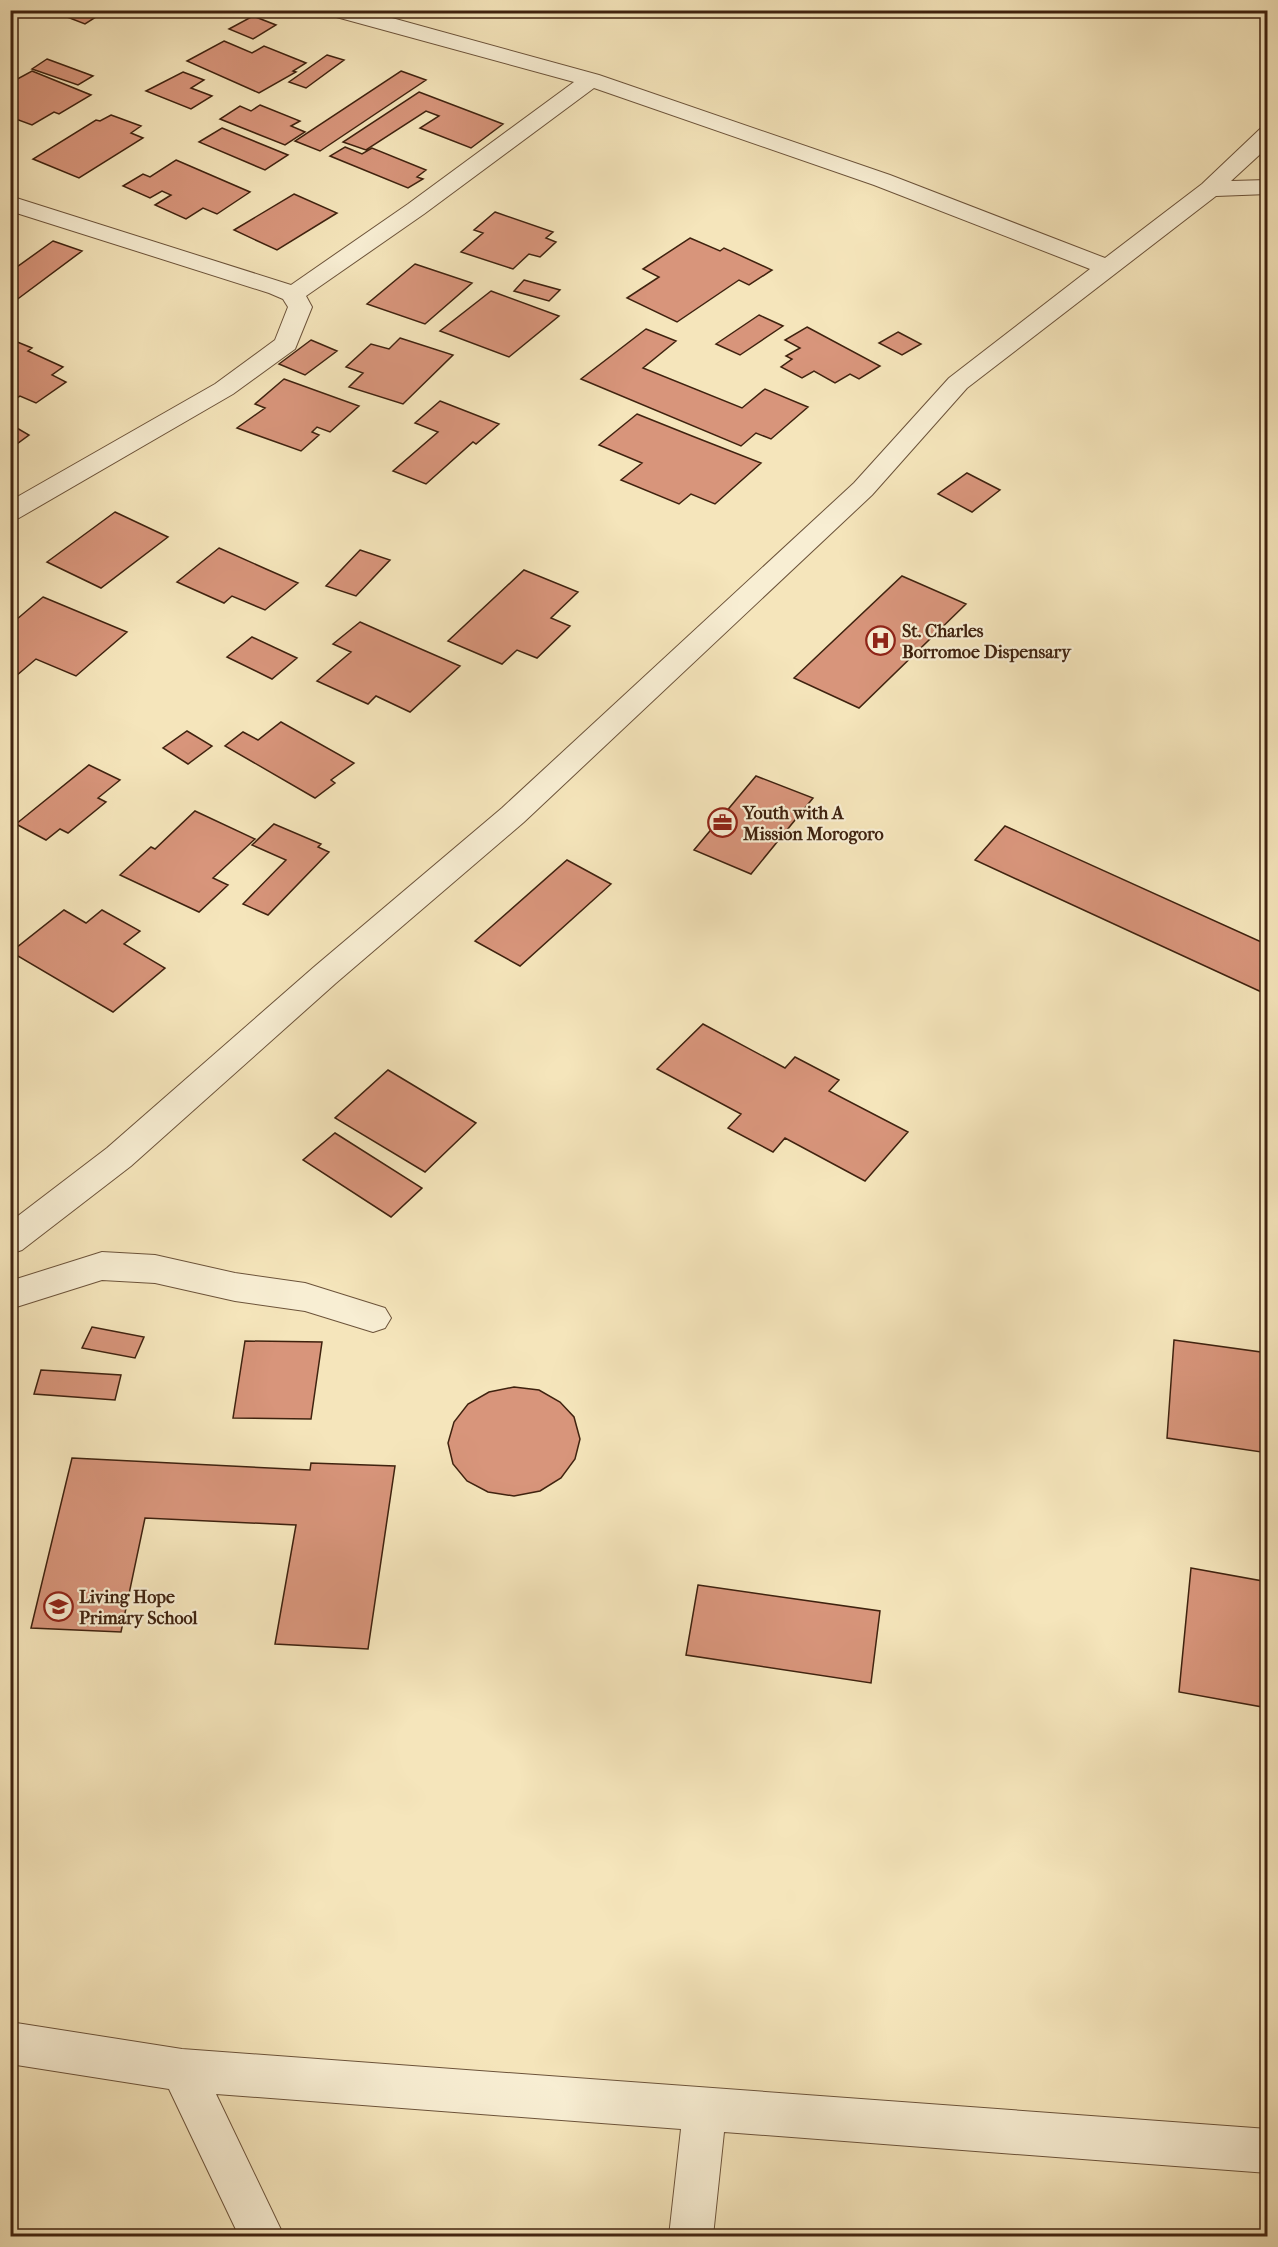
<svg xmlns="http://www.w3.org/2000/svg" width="1278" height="2247" viewBox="0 0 1278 2247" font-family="'IM FELL French Canon',serif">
<rect width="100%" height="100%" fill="#f5e5bb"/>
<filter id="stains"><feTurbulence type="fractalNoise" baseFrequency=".00333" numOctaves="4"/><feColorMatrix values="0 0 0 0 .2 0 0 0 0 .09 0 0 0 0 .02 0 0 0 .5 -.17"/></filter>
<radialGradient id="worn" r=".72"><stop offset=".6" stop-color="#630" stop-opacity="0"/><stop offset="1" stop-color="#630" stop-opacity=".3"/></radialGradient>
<path fill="#d8957b" stroke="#3f220f" stroke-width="1.5" d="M49,10H107L85,24Z
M253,16L276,25L253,39L229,29Z
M224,41L252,53L264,46L306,63L293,71L296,72L259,93L187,61Z
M327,55L344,60L306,88L289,82Z
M47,59L93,76L78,85L32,69Z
M32,71L91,95L59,114L54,112L32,125L16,119L10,122V83Z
M401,71L426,80L320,151L295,141Z
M183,72L204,80L191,88L212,96L191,109L146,91Z
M419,92L503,124L471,148L420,128L439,116L426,111L366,150L343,142Z
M260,105L300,121L291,126L305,132L285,145L220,119L240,106L251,111Z
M111,115L141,126L131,133L143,138L79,178L33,159L96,120L100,121Z
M222,128L288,155L265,170L199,142Z
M345,147L362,154L372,148L426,170L417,177L423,179L408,188L330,156Z
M176,160L250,192L217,214L203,208L186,219L155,205L171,195L162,191L150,198L123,186L143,174L150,177Z
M294,194L337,213L277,250L234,230Z
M495,212L553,232L546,238L556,242L540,257L529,254L513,269L461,252L483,233L474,230Z
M690,238L720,251L724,248L772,270L749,285L739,280L677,322L627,298L659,277L643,269Z
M53,241L82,251L15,301L10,299V272Z
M415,264L472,283L425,324L367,304Z
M524,280L560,290L549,301L514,291Z
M491,291L559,316L509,357L440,331Z
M759,315L783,326L740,355L716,344Z
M807,327L880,366L859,379L850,374L835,383L814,371L802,378L781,367L792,359L786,356L800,348L785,340Z
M646,329L676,341L643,368L742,408L765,389L808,407L771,439L756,433L741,446L581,379Z
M898,332L921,344L902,355L879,343Z
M400,338L453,355L403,404L349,387L363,373L346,367L371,344L389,349Z
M10,339L32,348L28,351L63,367L52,375L66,382L36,403L20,396L10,402Z
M311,340L337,351L305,375L279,364Z
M284,379L359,406L330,432L317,427L312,432L319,435L301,451L237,428L265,408L255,404Z
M440,401L499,424L476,444L473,442L426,484L393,471L438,432L415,423Z
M637,414L692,436L761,463L715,504L691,494L679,504L621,480L642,463L599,445Z
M10,424L29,435L10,449Z
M967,473L1000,490L972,512L938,494Z
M115,512L168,537L101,588L47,562Z
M219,548L266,569L298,583L265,610L232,596L224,603L177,582Z
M360,550L390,560L356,596L326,586Z
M524,570L578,592L551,618L570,626L537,658L517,650L502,664L448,641Z
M902,576L966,604L859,708L794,678Z
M43,597L127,632L76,676L36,659L16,676L10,674V652L13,650L10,649V625Z
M360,622L414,646L460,666L410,712L376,696L368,704L317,681L351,652L333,644Z
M252,637L297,658L272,679L227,657Z
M281,722L354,763L331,780L335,783L315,798L225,746L243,732L258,740Z
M187,731L212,746L188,764L163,748Z
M89,765L120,780L98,798L106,802L68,833L60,829L46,840L16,824Z
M756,776L813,798L751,874L694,850Z
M195,811L255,839L213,878L228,885L199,912L120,875L151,847L155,849Z
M274,824L321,844L318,847L329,852L268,915L243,904L286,860L252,845Z
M1005,826L1268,945V995L975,860Z
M567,860L611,884L520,966L475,941Z
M64,910L86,923L102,910L140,931L124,944L165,968L113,1012L11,952Z
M703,1024L785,1068L795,1057L839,1080L829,1091L908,1132L865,1181L785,1138L773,1152L728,1128L741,1114L657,1069Z
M388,1070L476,1123L425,1172L335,1118Z
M335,1133L422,1188L391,1217L303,1160Z
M92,1327L144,1337L135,1358L82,1348Z
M1174,1340L1268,1353V1453L1167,1438Z
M245,1341L322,1342L311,1419L233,1418Z
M41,1370L121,1375L115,1400L34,1394Z
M514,1387L539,1390L560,1402L574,1417L580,1439L575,1459L561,1478L540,1491L514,1496L488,1492L467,1481L453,1464L448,1443L454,1422L468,1404L489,1392Z
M72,1458L310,1470L311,1463L395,1466L368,1649L275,1644L296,1525L145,1518L121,1632L31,1628Z
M1191,1568L1268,1582V1708L1179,1692Z
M698,1585L880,1611L871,1683L686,1655Z"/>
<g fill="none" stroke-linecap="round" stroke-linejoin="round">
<defs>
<path id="street" d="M327,10H363L599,75L890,175L1105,258L1202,184L1260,129L1268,127V147L1231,181L1268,180V194L1216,196L967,388L872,495L524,822L336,983L131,1166L22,1250L10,1254V1222L107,1148L314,967L502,808L854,483L949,378L1090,269L874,185L594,88L424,214L306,296L312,307L295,349L233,394L19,518L10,520V501L215,384L275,340L288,307L283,299L269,293L10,211V196L291,285L408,204L574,82L329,15Z
M102,1252L155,1255L235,1273L305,1283L385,1308L391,1318L385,1328L373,1332L305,1311L235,1301L155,1283L102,1280L10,1309V1281Z
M10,2022L182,2049L1268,2129V2173L724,2132L713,2236H669L681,2129L216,2094L284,2236H239L169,2089L10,2064Z"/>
</defs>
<use href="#street" stroke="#6c533a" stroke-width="2"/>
<use href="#street" fill="#f8eed3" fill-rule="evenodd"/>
</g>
<defs>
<symbol id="hospital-ring" viewBox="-11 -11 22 22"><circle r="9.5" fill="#f8eed3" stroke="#8f2418" stroke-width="1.5"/><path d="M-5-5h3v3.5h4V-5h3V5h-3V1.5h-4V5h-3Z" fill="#8f2418"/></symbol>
<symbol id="office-ring" viewBox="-11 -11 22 22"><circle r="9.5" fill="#f8eed3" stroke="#8f2418" stroke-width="1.5"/><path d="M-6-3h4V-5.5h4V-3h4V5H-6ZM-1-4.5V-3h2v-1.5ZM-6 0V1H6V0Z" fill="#8f2418"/></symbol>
<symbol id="school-ring" viewBox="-11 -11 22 22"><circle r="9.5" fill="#f8eed3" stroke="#8f2418" stroke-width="1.5"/><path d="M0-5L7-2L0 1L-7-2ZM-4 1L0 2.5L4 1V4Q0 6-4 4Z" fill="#8f2418"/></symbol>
</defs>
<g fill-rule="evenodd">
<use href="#hospital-ring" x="864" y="624" width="33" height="33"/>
<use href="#office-ring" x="706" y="806" width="33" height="33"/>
<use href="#school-ring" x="42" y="1590" width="33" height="33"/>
</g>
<g text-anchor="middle" stroke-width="4.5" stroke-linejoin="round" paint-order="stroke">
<g font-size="18" font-weight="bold" fill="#3f220f" stroke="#f8eed3" text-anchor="start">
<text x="902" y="637">St. Charles<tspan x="902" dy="21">Borromoe Dispensary</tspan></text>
<text x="743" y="819">Youth with A<tspan x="743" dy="21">Mission Morogoro</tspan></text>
<text x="79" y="1603">Living Hope<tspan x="79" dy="21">Primary School</tspan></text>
</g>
</g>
<rect width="1278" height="2247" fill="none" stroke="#f5e5bb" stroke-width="36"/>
<rect x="12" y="12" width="1254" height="2223" fill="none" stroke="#3f220f" stroke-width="3"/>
<rect x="18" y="18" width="1242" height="2211" fill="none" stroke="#3f220f" stroke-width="1.5"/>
<rect width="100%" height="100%" filter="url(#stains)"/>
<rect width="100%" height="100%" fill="url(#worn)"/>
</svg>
